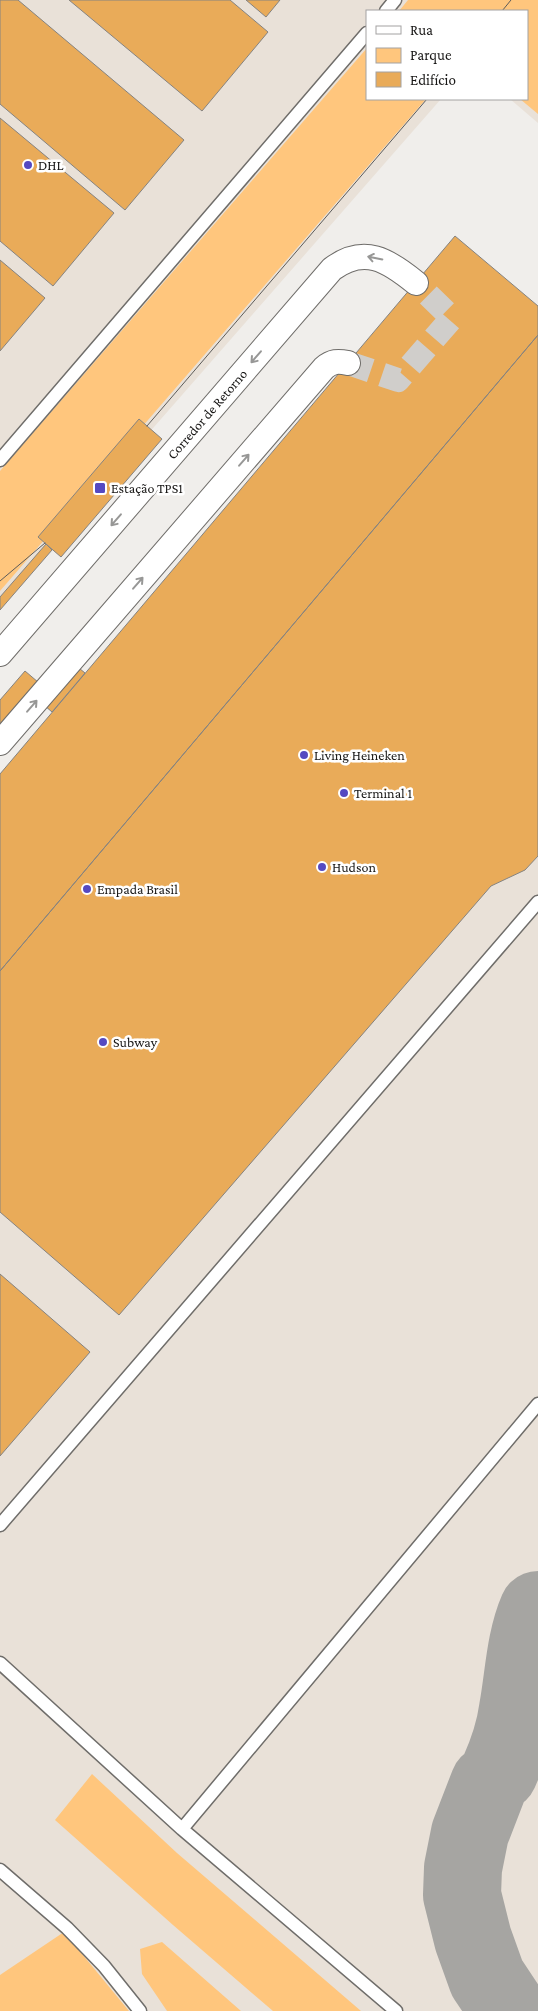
<svg xmlns="http://www.w3.org/2000/svg" width="538" height="2011" viewBox="0 0 538 2011" font-family="'Crimson Pro',serif">
<rect width="100%" height="100%" fill="#f0eeeb"/>
<path fill="#e9e1d8" d="M0,0H538V123L510,99H527V11H367V99H441L0,603Z
M538,335V2011H0V971Z"/>
<path fill="#ffc67d" d="M408,0H538V114L520,99H527V11H399Z
M367,48V99H426L0,591V471Z
M92,1774L177,1853L361,2011H273L173,1925L55,1820Z
M64,1932L129,2011H0V1975Z
M162,1942L241,2011H167L142,1974L140,1949Z"/>
<g fill="none" stroke-linecap="round" stroke-linejoin="round">
<path stroke="#a6a5a2" stroke-width="78" d="M499,1772C508,1752 515,1731 518,1709C524,1676 525,1640 538,1610
M489,1784L470,1833L463,1868L462,1895L473,1939L487,1978L509,2011"/>
</g>
<path fill="#e9ab59" stroke="#858380" d="M0,0H18L184,140L125,210L0,104Z
M69,0H230L268,32L202,111Z
M246,0H280L266,17Z
M0,118L114,213L53,286L0,241Z
M455,236L538,306V335L0,971V774Z
M0,260L45,298L0,351Z
M538,335V856L525,870L491,886L119,1315L0,1212V971Z
M139,419L162,439L61,557L38,537Z
M46,544L52,550L0,610V597Z
M68,659L85,673L52,712L37,699L0,745V700L25,671L45,688Z
M0,1274L90,1352L0,1456Z"/>
<g fill="none" stroke-linecap="round" stroke-linejoin="round">
<path stroke="#d0cecb" stroke-width="24" stroke-dasharray="24 12" stroke-linecap="butt" d="M348,363L398,380L452,318L416,283"/>
<defs>
<path id="lane" d="M386,11L395,0
M0,460L367,33
M0,1525L538,902
M0,1663L182,1829L396,2011
M182,1829L538,1404
M0,1870L67,1928L104,1966L140,2011"/>
<path id="street" d="M0,654L332,269C364,245 388,260 416,283
M0,743L324,368C332,361 338,361 348,363"/>
</defs>
<use href="#lane" stroke="#6f6d6a" stroke-width="15"/>
<use href="#street" stroke="#6f6d6a" stroke-width="26"/>
<use href="#lane" stroke="#fff" stroke-width="12"/>
<use href="#street" stroke="#fff" stroke-width="24"/>
<path stroke="#5d5c5a" stroke-width="1" d="M502,11L511,0
M147,426L427,99
M0,581L45,543"/>
</g>
<defs><path id="oneway-shaft" d="M-6 0H5M1.5-3L5.5 0L1.5 3" fill="none" stroke-width="1.6" stroke-linecap="round" stroke-linejoin="round" transform="scale(1.25)"/></defs>
<g stroke="#979796">
<use href="#oneway-shaft" transform="translate(375 258) rotate(-169)"/>
<use href="#oneway-shaft" transform="translate(256 357) rotate(131)"/>
<use href="#oneway-shaft" transform="translate(244 460) rotate(-49)"/>
<use href="#oneway-shaft" transform="translate(116 520) rotate(131)"/>
<use href="#oneway-shaft" transform="translate(138 583) rotate(-49)"/>
<use href="#oneway-shaft" transform="translate(32 706) rotate(-49)"/>
</g>
<g fill="#5549c1" stroke="#fff" stroke-width="2">
<circle cx="28" cy="165" r="5"/>
<rect x="94" y="482" width="12" height="12" rx="2.5"/>
<circle cx="304" cy="755" r="5"/>
<circle cx="344" cy="793" r="5"/>
<circle cx="322" cy="867" r="5"/>
<circle cx="87" cy="889" r="5"/>
<circle cx="103" cy="1042" r="5"/>
</g>
<g text-anchor="middle" stroke-width="5" stroke-linejoin="round" paint-order="stroke">
<g font-size="14" fill="#181716" stroke="#fff" text-anchor="start">
<text x="38" y="170">DHL</text>
<text x="111" y="493">Estação TPS1</text>
<text x="314" y="760">Living Heineken</text>
<text x="354" y="798">Terminal 1</text>
<text x="332" y="872">Hudson</text>
<text x="97" y="894">Empada Brasil</text>
<text x="113" y="1047">Subway</text>
</g>
<g font-size="14" fill="#181716" stroke="#fff">
<text transform="translate(207 414) rotate(-49)" y="5">Corredor de Retorno</text>
</g>
</g>
<rect x="366" y="10" width="162" height="90" fill="#ffffff" stroke="#a3a2a2"/>
<rect x="376" y="26" width="25" height="8" fill="#ffffff" stroke="#a3a2a2"/>
<text x="410" y="35" font-size="15" fill="#181716">Rua</text>
<rect x="376" y="48" width="25" height="15" fill="#ffc67d" stroke="#a3a2a2"/>
<text x="410" y="60" font-size="15" fill="#181716">Parque</text>
<rect x="376" y="72" width="25" height="15" fill="#e9ab59" stroke="#a3a2a2"/>
<text x="410" y="85" font-size="15" fill="#181716">Edifício</text>
</svg>
